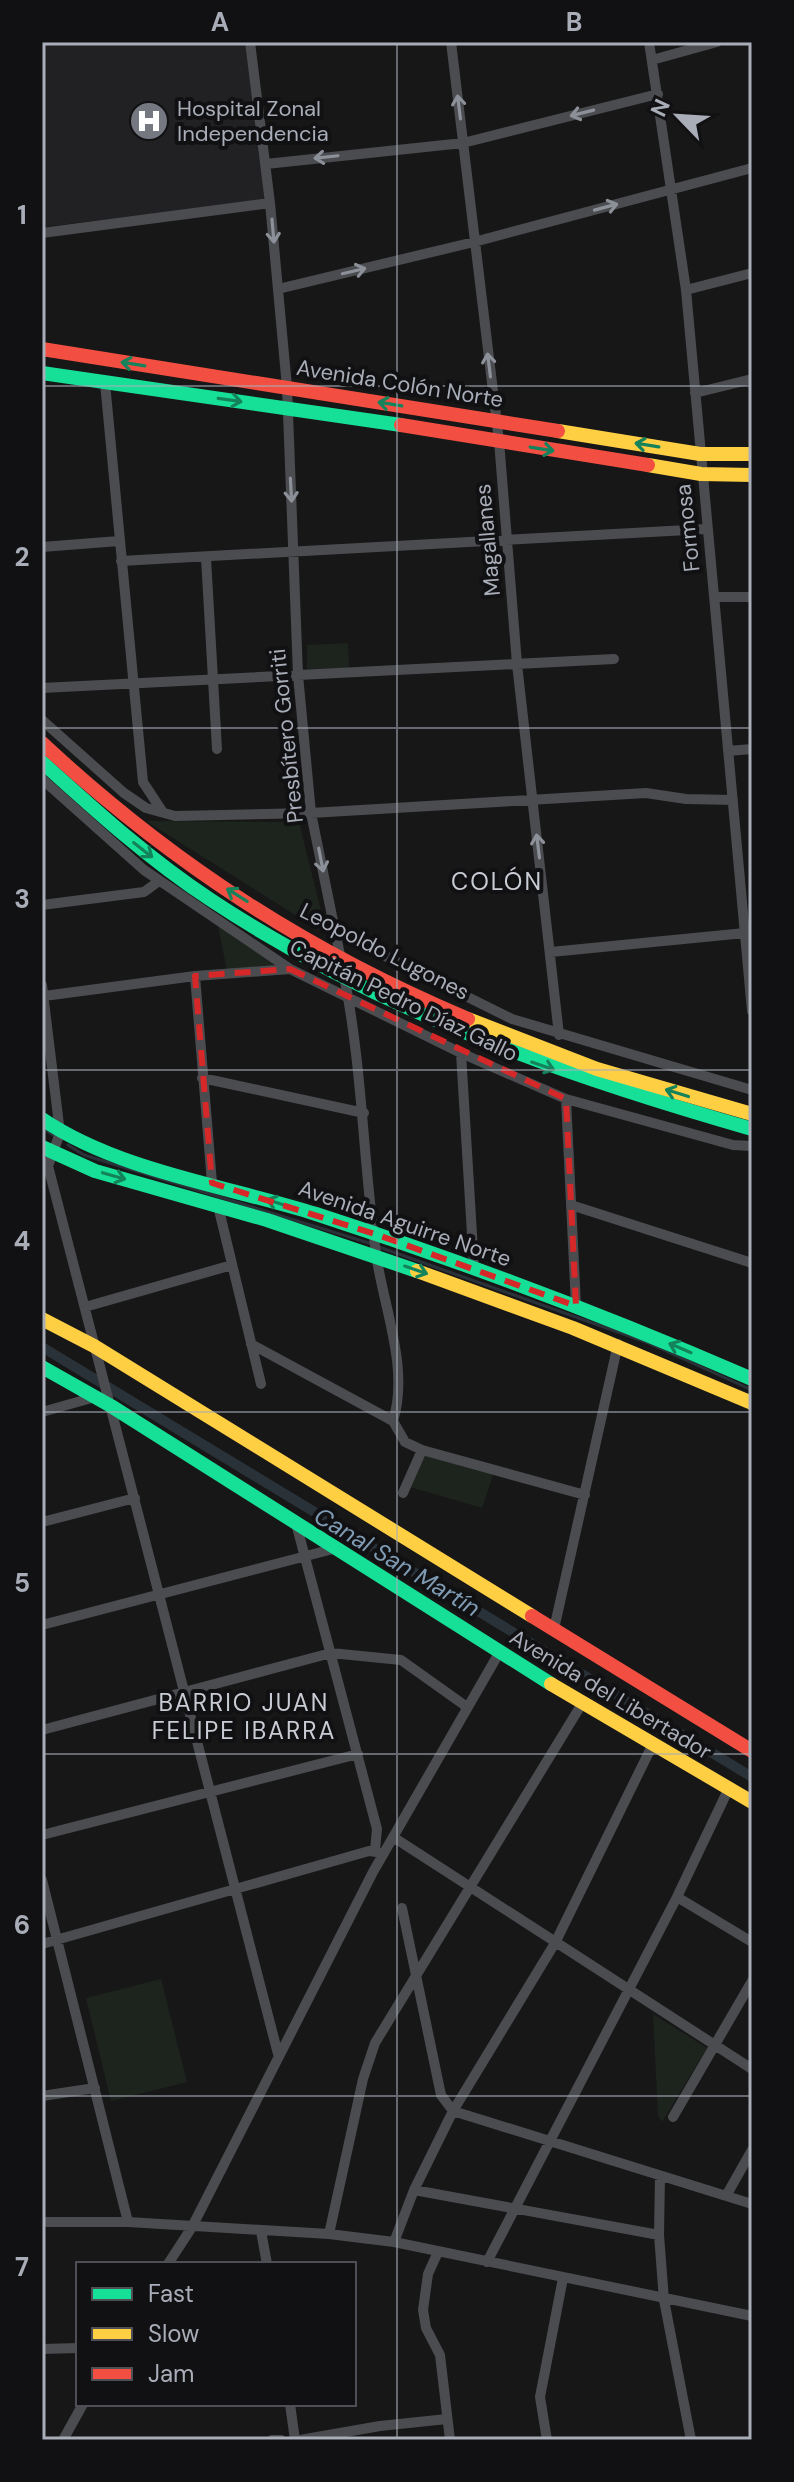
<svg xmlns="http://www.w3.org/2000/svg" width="794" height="2482" viewBox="0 0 794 2482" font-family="'DM Sans',sans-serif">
<rect width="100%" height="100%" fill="#171717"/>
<path fill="#212123" d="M42,42H245L266,201L42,227Z"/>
<path fill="#1d241e" d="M348,643L349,668L307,669V645Z
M146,821L299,822L327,935Z
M218,926L277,966L227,971Z
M424,1455L493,1475L482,1508L410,1487Z
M161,1979L187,2082L111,2101L86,1998Z
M653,2014L707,2048L662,2122L658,2115Z"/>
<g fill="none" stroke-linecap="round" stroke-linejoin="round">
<path stroke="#2a3239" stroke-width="3" d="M42,1128L55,1136
M68,1145L84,1155L372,1244
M379,1247L646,1342L752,1390"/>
<path stroke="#2a3239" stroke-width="10" d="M42,1347L752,1777"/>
<path stroke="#4b4c50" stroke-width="10" d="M250,42L270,203L287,387L298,675L311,813L341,960
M451,42L499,441L517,664L559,1035
M649,42L686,290L752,1011
M652,60L717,42
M266,164L463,143L658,94
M42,233L270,203
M278,289L474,242L752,168
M686,290L752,273
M105,383L143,782L162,811
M695,393L752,379
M42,547L119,541
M206,558L217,749
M121,561L706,529
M714,597H752
M42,688L614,659
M42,720L124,793L146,808L175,816L311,813L646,793L686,799L733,800
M728,751L752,749
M42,779L144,870L290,969L461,1053L566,1099L733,1145L752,1146
M42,905L144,892L159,881
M335,931L512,1019L752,1090
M551,952L745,933
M195,976L212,1183
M344,976C363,1070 363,1166 377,1260C385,1311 409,1370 393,1421
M42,985L60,1133L48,1166L278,2054
M44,996L195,976L290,969
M461,1053L474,1267
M202,1078L364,1113
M566,1099L576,1306
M571,1205L752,1263
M218,1206L261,1384
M85,1307L232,1265
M251,1344L393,1421L405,1442L422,1450L585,1495
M42,1412L95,1397
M403,1493L422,1450
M42,1522L135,1498
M297,1527L377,1829L375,1850
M42,1625L333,1549
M554,1629L618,1344
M42,1730L331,1653L401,1660L467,1707
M42,1835L358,1754
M393,1837L752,2069
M42,1880L128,2222
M677,1897L752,1942
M402,1908L441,2095L453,2111L752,2204
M42,1944L369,1851L384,1853
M42,2096L95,2088
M673,2117L752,1981
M660,2176L659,2235L664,2300L691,2440
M414,2190L659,2235
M726,2196L752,2150
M42,2222H128L329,2234L394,2242L752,2316
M261,2231L267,2264
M329,2234L363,2079L375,2043L583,1702
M394,2242L414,2190L453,2111L555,1943L653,1744
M438,2252L428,2274L423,2310L426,2328L440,2355L450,2440
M487,2262L677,1897L729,1788
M168,2264L192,2227L373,1872L499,1653
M42,2349L78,2348
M290,2404L295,2440
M63,2440L83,2404
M272,2440H281
M300,2440L380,2426L447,2419
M547,2440L540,2397L563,2278"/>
<path stroke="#16e098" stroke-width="14" d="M42,373L401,425
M42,762C96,811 150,860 211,900C377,1010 563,1075 752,1129
M42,1119C119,1171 227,1186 316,1214C464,1262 609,1317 752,1379
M42,1147L95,1171L267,1220L417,1271
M42,1367L111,1406L551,1684"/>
<path stroke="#ffcf43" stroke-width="14" d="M558,431L700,454H752
M648,465L701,474L752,475
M468,1019L597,1069L752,1114
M417,1271L573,1328L752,1403
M42,1319L94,1346L532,1616
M551,1684L752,1802"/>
<path stroke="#f24e42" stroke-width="14" d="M42,349L558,431
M401,425L648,465
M42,743C170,862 306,951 468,1019
M532,1616L752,1751"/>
</g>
<defs><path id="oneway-shaft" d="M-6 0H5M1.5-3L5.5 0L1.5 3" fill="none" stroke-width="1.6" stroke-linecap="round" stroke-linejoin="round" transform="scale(2)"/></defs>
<g stroke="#8c9099">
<use href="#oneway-shaft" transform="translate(459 107) rotate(-97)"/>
<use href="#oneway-shaft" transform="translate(582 113) rotate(166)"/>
<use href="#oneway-shaft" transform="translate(326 157) rotate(174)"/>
<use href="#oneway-shaft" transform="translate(606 207) rotate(-15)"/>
<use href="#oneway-shaft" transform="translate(273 231) rotate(85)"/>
<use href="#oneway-shaft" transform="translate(354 271) rotate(-13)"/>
<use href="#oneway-shaft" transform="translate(489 365) rotate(-97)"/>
<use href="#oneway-shaft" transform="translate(291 490) rotate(87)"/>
<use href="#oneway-shaft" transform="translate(538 846) rotate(-97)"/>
<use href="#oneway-shaft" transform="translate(321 860) rotate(79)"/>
</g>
<g stroke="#14835c">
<use href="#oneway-shaft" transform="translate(133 364) rotate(-171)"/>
<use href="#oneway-shaft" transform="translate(230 400) rotate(8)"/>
<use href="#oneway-shaft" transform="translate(390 404) rotate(-171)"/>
<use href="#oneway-shaft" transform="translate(647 445) rotate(-171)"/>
<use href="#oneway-shaft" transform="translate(542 449) rotate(9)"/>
<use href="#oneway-shaft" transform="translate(143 850) rotate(38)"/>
<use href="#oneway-shaft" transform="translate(237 895) rotate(-148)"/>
<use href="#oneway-shaft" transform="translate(543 1066) rotate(19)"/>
<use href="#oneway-shaft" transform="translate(677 1093) rotate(-163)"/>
<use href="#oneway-shaft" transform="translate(114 1176) rotate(16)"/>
<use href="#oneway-shaft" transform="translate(278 1203) rotate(-162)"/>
<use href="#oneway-shaft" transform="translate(416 1270) rotate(19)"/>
<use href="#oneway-shaft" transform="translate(680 1348) rotate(-157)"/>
</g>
<path fill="none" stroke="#d62828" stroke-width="6" stroke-dasharray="16 10" stroke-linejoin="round" d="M290,969L566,1099L576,1306L375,1234L212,1183L195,976Z"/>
<path fill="none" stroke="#a8adb8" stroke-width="2" stroke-opacity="0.55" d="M397,42V2440M42,386H752M42,728H752M42,1070H752M42,1412H752M42,1754H752M42,2096H752"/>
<defs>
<symbol id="hospital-disc" viewBox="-11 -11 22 22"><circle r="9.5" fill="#757880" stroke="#111113"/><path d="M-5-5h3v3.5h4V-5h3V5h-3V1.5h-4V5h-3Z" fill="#fff"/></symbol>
</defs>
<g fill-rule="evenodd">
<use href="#hospital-disc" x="127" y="99" width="44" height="44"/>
</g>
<g text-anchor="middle" stroke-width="8" stroke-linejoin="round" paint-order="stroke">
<g font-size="22" fill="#a8adb8" stroke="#111113" text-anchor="start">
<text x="177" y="116">Hospital Zonal<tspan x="177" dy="25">Independencia</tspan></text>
</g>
<g font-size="22" fill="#a8adb8" stroke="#111113">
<text transform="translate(400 383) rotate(9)" y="8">Avenida Colón Norte</text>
<text transform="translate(687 528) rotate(-96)" y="8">Formosa</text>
<text transform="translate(487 540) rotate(-95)" y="8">Magallanes</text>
<text transform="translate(286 736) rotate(-96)" y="8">Presbítero Gorriti</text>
<text transform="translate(385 951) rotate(27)" y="8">Leopoldo Lugones</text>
<text transform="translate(404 1000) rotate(26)" y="8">Capitán Pedro Díaz Gallo</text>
<text transform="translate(405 1223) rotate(19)" y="8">Avenida Aguirre Norte</text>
<text transform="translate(611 1694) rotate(31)" y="8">Avenida del Libertador</text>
</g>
<g font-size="24" letter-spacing="2" fill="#c9ccd4" stroke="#111113">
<text x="497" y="890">COLÓN</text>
<text x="244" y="1711">BARRIO JUAN<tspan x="244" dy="28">FELIPE IBARRA</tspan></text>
</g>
<g font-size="24" font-style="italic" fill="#7f9bb3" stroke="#111113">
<text transform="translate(397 1562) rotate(31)" y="8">Canal San Martín</text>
</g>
</g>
<rect width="794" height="2482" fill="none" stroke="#111113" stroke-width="88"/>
<rect x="76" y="2262" width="280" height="144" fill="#111113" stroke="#4d4f55" stroke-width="2"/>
<rect x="92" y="2288" width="40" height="12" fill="#16e098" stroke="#4d4f55" stroke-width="2"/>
<text x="148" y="2302" font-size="24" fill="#a8adb8">Fast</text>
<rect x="92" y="2328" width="40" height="12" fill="#ffcf43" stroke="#4d4f55" stroke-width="2"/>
<text x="148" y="2342" font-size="24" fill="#a8adb8">Slow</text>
<rect x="92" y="2368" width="40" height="12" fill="#f24e42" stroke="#4d4f55" stroke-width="2"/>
<text x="148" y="2382" font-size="24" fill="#a8adb8">Jam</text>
<g transform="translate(678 116) rotate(295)" stroke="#111113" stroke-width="6" paint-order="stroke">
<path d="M0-6L14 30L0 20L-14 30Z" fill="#a8adb8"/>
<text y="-12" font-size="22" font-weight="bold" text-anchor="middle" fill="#a8adb8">N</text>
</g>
<rect x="44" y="44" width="706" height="2394" fill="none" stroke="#a8adb8" stroke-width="3"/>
<g font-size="26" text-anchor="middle" font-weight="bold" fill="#a8adb8">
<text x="220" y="31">A</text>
<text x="574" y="31">B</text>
<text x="22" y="224">1</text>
<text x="22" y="566">2</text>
<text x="22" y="908">3</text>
<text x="22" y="1250">4</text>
<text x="22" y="1592">5</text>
<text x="22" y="1934">6</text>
<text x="22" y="2276">7</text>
</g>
</svg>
